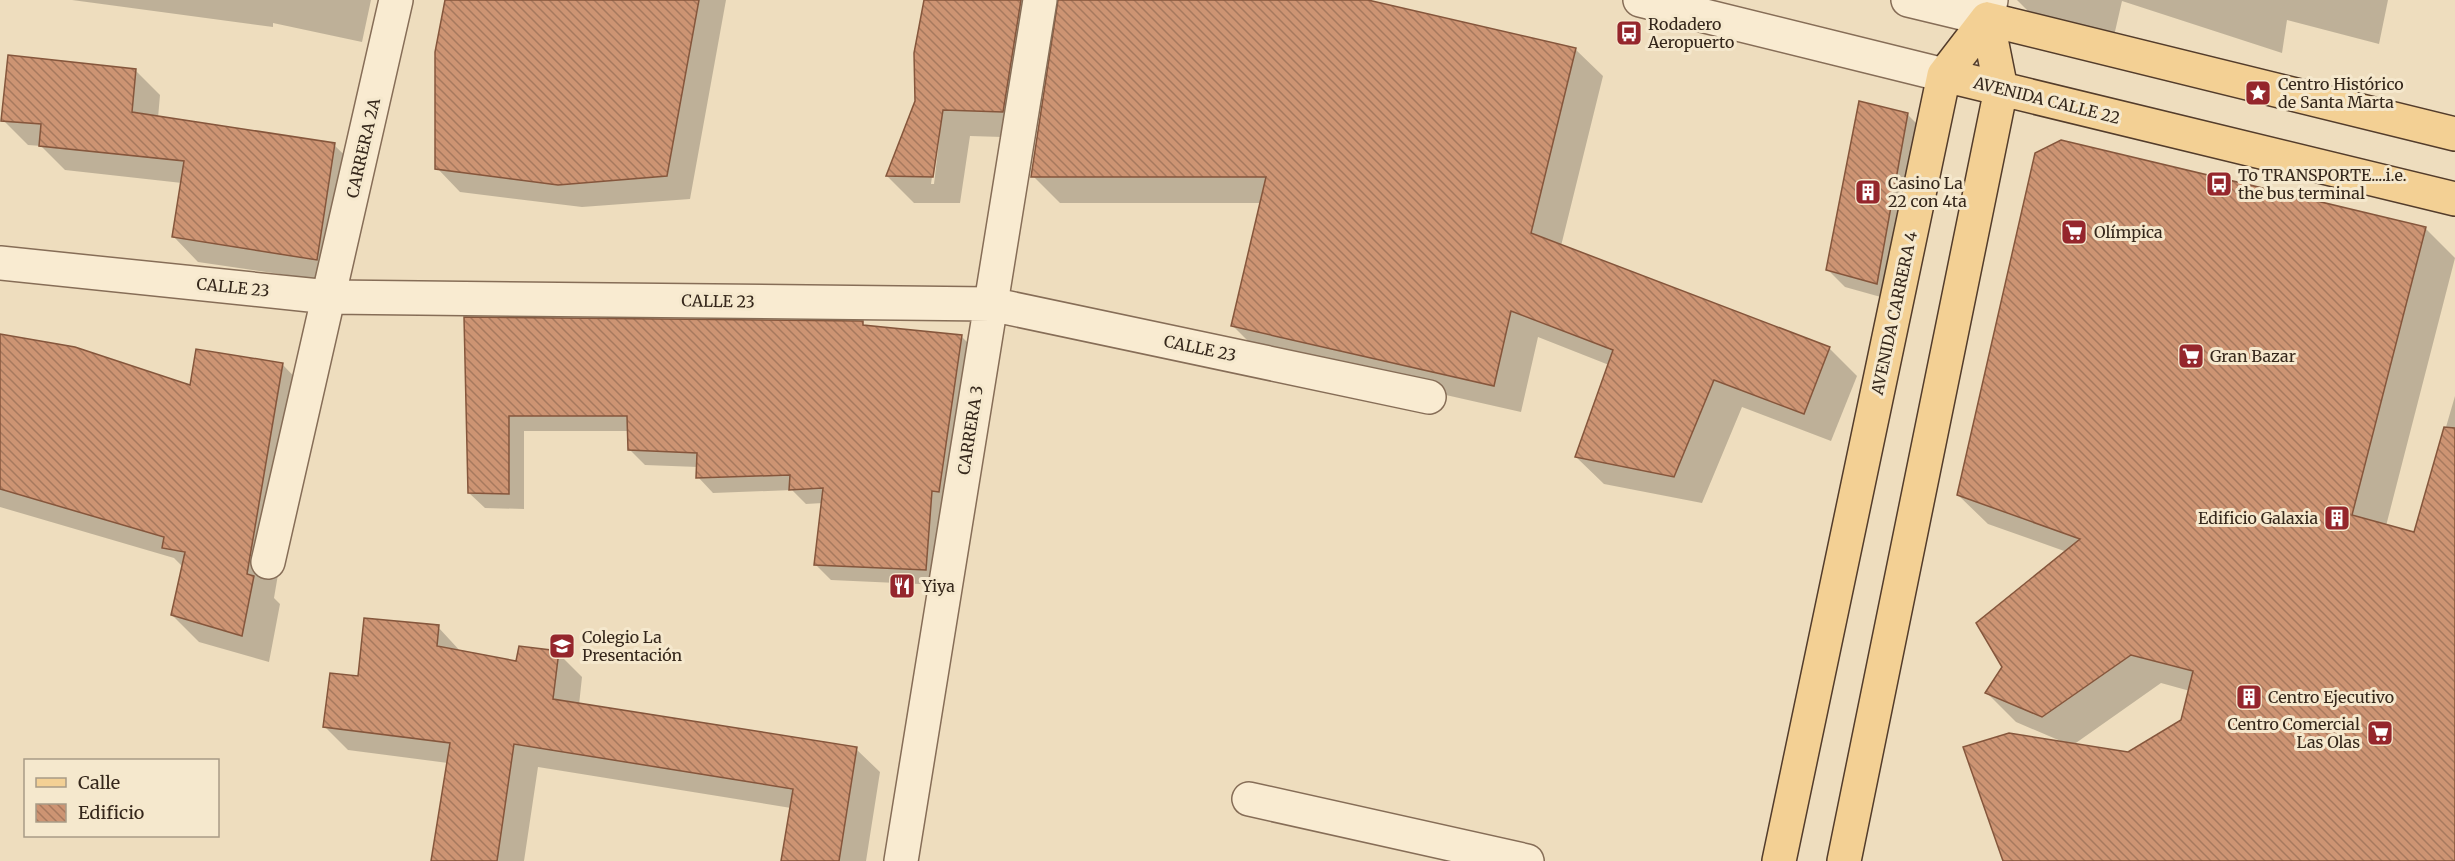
<svg xmlns="http://www.w3.org/2000/svg" width="2455" height="861" viewBox="0 0 2455 861" font-family="Merriweather,serif">
<defs>
<pattern id="building-back-hatch" width="6" height="6" patternUnits="userSpaceOnUse" patternTransform="scale(1.5)"><rect width="6" height="6" fill="#cd9473"/><path d="M-1 5l2 2M0 0l6 6M5-1l2 2" fill="none" stroke="#a7795e"/></pattern>
</defs>
<rect width="100%" height="100%" fill="#eeddbe"/>
<path fill="#0003" fill-rule="evenodd" d="M72,0H371L362,42L273,23V27Z
M447,0H726L690,199L582,207L460,192L437,168Z
M926,0H1361L1575,49L1603,76L1561,246L1830,349L1857,376L1831,441L1742,407L1702,503L1604,484L1576,457L1609,365L1538,337L1521,412L1260,353L1233,326L1262,203H1060L1033,176L1059,11L1052,16L1030,138L970,136L960,203H914L887,176L916,101ZM940,133L934,184H931L937,140Z
M2017,0H2388L2379,44L2287,20L2282,53L2122,1L2114,36L2034,17Z
M136,71L160,95L158,118L334,145L359,169L342,283L198,262L174,237L182,183L65,170L41,146L28,145L3,120Z
M1860,103L1908,115L1926,133L1895,301L1845,287L1827,269Z
M2062,141L2426,229L2455,258L2386,526L2415,534L2455,396V861H2004L2063,742L2016,722L1987,693L2067,552L1988,524L1958,495ZM2161,683L2190,691L2183,721L2128,753L2073,745Z
M466,319L862,323L867,327L962,337L977,352L941,585L831,580L816,565L823,503L806,504L792,490L713,493L698,477V467L645,465L629,449V431H524V509L485,508L469,493Z
M0,336L191,387L282,364L309,392L274,598L280,604L269,662L199,642L172,615L183,567L174,558L0,507Z
M438,627L462,653L518,663L558,653L582,677L579,705L856,749L880,772L866,861H783L791,808L538,767L524,861H432L448,763L348,750L324,726L359,678Z"/>
<path fill="url(#building-back-hatch)" stroke="#85563c" stroke-width="1.5" d="M445,0H699L667,176L558,185L435,169V52Z
M924,0H1021L1003,112L943,110L933,177L886,176L915,101L914,53Z
M1058,0H1368L1576,48L1531,233L1830,347L1804,414L1714,380L1674,477L1575,457L1613,350L1511,311L1494,386L1231,326L1266,177H1031Z
M8,55L136,69L132,112L335,143L317,260L172,237L184,161L39,146L41,124L1,121Z
M1859,101L1908,113L1877,284L1826,270Z
M2061,140L2426,227L2352,515L2414,532L2444,427L2455,428V861H2003L1963,747L2009,733L2128,752L2181,720L2193,671L2131,655L2042,717L1985,693L2002,667L1976,623L2080,539L1957,495L2035,153Z
M464,317L863,321V325L962,335L939,492L932,491L926,570L814,565L823,488L789,490L790,475L696,478L697,453L628,450L627,416H509V494L468,493Z
M0,334L75,347L190,385L196,349L283,363L247,574L254,576L242,636L171,615L185,552L162,548L164,537L0,489Z
M364,618L439,625L437,646L516,661L519,646L559,651L553,699L857,747L839,861H781L793,789L514,744L497,861H431L450,743L323,727L330,673L358,676Z"/>
<g fill="none" stroke-linecap="round" stroke-linejoin="round">
<defs>
<path id="minor" d="M1640,0L1944,75
M1908,0L1987,19L1991,0
M0,263L329,297L990,304L1429,397
M268,562L396,0
M1249,799L1527,861
M901,861L1040,0"/>
<path id="major" d="M1987,19L2455,134
M1944,75L2455,199
M1779,861L1944,75L1987,19
M1844,861L2001,89L1987,19"/>
</defs>
<use href="#minor" stroke="#866d57" stroke-width="36"/>
<use href="#major" stroke="#533c2b" stroke-width="36"/>
<use href="#minor" stroke="#f9ebd1" stroke-width="33"/>
<use href="#major" stroke="#f3d094" stroke-width="33"/>
</g>
<defs>
<symbol id="bus-square" viewBox="-11 -11 22 22"><rect x="-9" y="-9" width="18" height="18" rx="4" fill="#95262c" stroke="#f5e8cd"/><path d="M-5-6H5V4H4V6H2V4H-2V6H-4V4H-5ZM-3.5-4V0h7V-4ZM-3.5 1.2v1.5H-2V1.2ZM2 1.2v1.5H3.5V1.2Z" fill="#fff"/></symbol>
<symbol id="sight-square" viewBox="-11 -11 22 22"><rect x="-9" y="-9" width="18" height="18" rx="4" fill="#95262c" stroke="#f5e8cd"/><path d="M0-6L1.8-2.2L6-1.7L2.9 1.2L3.7 5.4L0 3.3L-3.7 5.4L-2.9 1.2L-6-1.7L-1.8-2.2Z" fill="#fff"/></symbol>
<symbol id="building-square" viewBox="-11 -11 22 22"><rect x="-9" y="-9" width="18" height="18" rx="4" fill="#95262c" stroke="#f5e8cd"/><path d="M-4-6H4V6H1V3H-1V6H-4ZM-2.5-4.3h1.7v1.8h-1.7ZM.8-4.3h1.7v1.8H.8ZM-2.5-1h1.7V.8h-1.7ZM.8-1h1.7V.8H.8Z" fill="#fff"/></symbol>
<symbol id="supermarket-square" viewBox="-11 -11 22 22"><rect x="-9" y="-9" width="18" height="18" rx="4" fill="#95262c" stroke="#f5e8cd"/><path d="M-6-5.5h2.5l.6 2H6L4.5 2H-2.5L-4.4-4H-6ZM-1.5 3.2a1.3 1.3 0 1 0 .1 0ZM3 3.2a1.3 1.3 0 1 0 .1 0Z" fill="#fff"/></symbol>
<symbol id="restaurant-square" viewBox="-11 -11 22 22"><rect x="-9" y="-9" width="18" height="18" rx="4" fill="#95262c" stroke="#f5e8cd"/><path d="M-5-6h1v4h1v-4h1v4h1v-4h1v5L-1.5 .5V6h-2V.5L-5-1ZM5-6V6H3V1.5H1.5Q1.5-4 5-6Z" fill="#fff"/></symbol>
<symbol id="school-square" viewBox="-11 -11 22 22"><rect x="-9" y="-9" width="18" height="18" rx="4" fill="#95262c" stroke="#f5e8cd"/><path d="M0-5L7-2L0 1L-7-2ZM-4 1L0 2.5L4 1V4Q0 6-4 4Z" fill="#fff"/></symbol>
</defs>
<g fill-rule="evenodd">
<use href="#bus-square" x="1614" y="18" width="30" height="30"/>
<use href="#sight-square" x="2243" y="78" width="30" height="30"/>
<use href="#bus-square" x="2204" y="169" width="30" height="30"/>
<use href="#building-square" x="1853" y="177" width="30" height="30"/>
<use href="#supermarket-square" x="2059" y="217" width="30" height="30"/>
<use href="#supermarket-square" x="2176" y="341" width="30" height="30"/>
<use href="#building-square" x="2322" y="503" width="30" height="30"/>
<use href="#restaurant-square" x="887" y="571" width="30" height="30"/>
<use href="#school-square" x="547" y="631" width="30" height="30"/>
<use href="#building-square" x="2234" y="682" width="30" height="30"/>
<use href="#supermarket-square" x="2365" y="718" width="30" height="30"/>
</g>
<g text-anchor="middle" stroke-width="6" stroke-linejoin="round" paint-order="stroke">
<g font-size="16" fill="#35271b" stroke="#f5e8cd" text-anchor="start">
<text x="1648" y="30">Rodadero<tspan x="1648" dy="18">Aeropuerto</tspan></text>
<text x="2278" y="90">Centro Histórico<tspan x="2278" dy="18">de Santa Marta</tspan></text>
<text x="2238" y="181">To TRANSPORTE....i.e.<tspan x="2238" dy="18">the bus terminal</tspan></text>
<text x="1888" y="189">Casino La<tspan x="1888" dy="18">22 con 4ta</tspan></text>
<text x="2094" y="238">Olímpica</text>
<text x="2210" y="362">Gran Bazar</text>
<text x="2318" y="524" text-anchor="end">Edificio Galaxia</text>
<text x="922" y="592">Yiya</text>
<text x="582" y="643">Colegio La<tspan x="582" dy="18">Presentación</tspan></text>
<text x="2268" y="703">Centro Ejecutivo</text>
<text x="2360" y="730" text-anchor="end">Centro Comercial<tspan x="2360" dy="18">Las Olas</tspan></text>
</g>
<g font-size="16" fill="#35271b" stroke="#f5e8cd">
<text transform="translate(2047 100) rotate(14)" y="6">AVENIDA CALLE 22</text>
<text transform="translate(363 148) rotate(-77)" y="6">CARRERA 2A</text>
<text transform="translate(233 287) rotate(6)" y="6">CALLE 23</text>
<text transform="translate(718 301) rotate(1)" y="6">CALLE 23</text>
<text transform="translate(1894 313) rotate(-78)" y="6">AVENIDA CARRERA 4</text>
<text transform="translate(1200 348) rotate(12)" y="6">CALLE 23</text>
<text transform="translate(970 430) rotate(-81)" y="6">CARRERA 3</text>
</g>
</g>
<rect x="24" y="759" width="195" height="78" fill="#f5e8cd" stroke="#a89b86" stroke-width="1.5"/>
<rect x="36" y="778" width="30" height="9" fill="#f3d094" stroke="#a89b86" stroke-width="1.5"/>
<text x="78" y="789" font-size="18" fill="#35271b">Calle</text>
<rect x="36" y="804" width="30" height="18" fill="url(#building-back-hatch)" stroke="#a89b86" stroke-width="1.5"/>
<text x="78" y="819" font-size="18" fill="#35271b">Edificio</text>
</svg>
